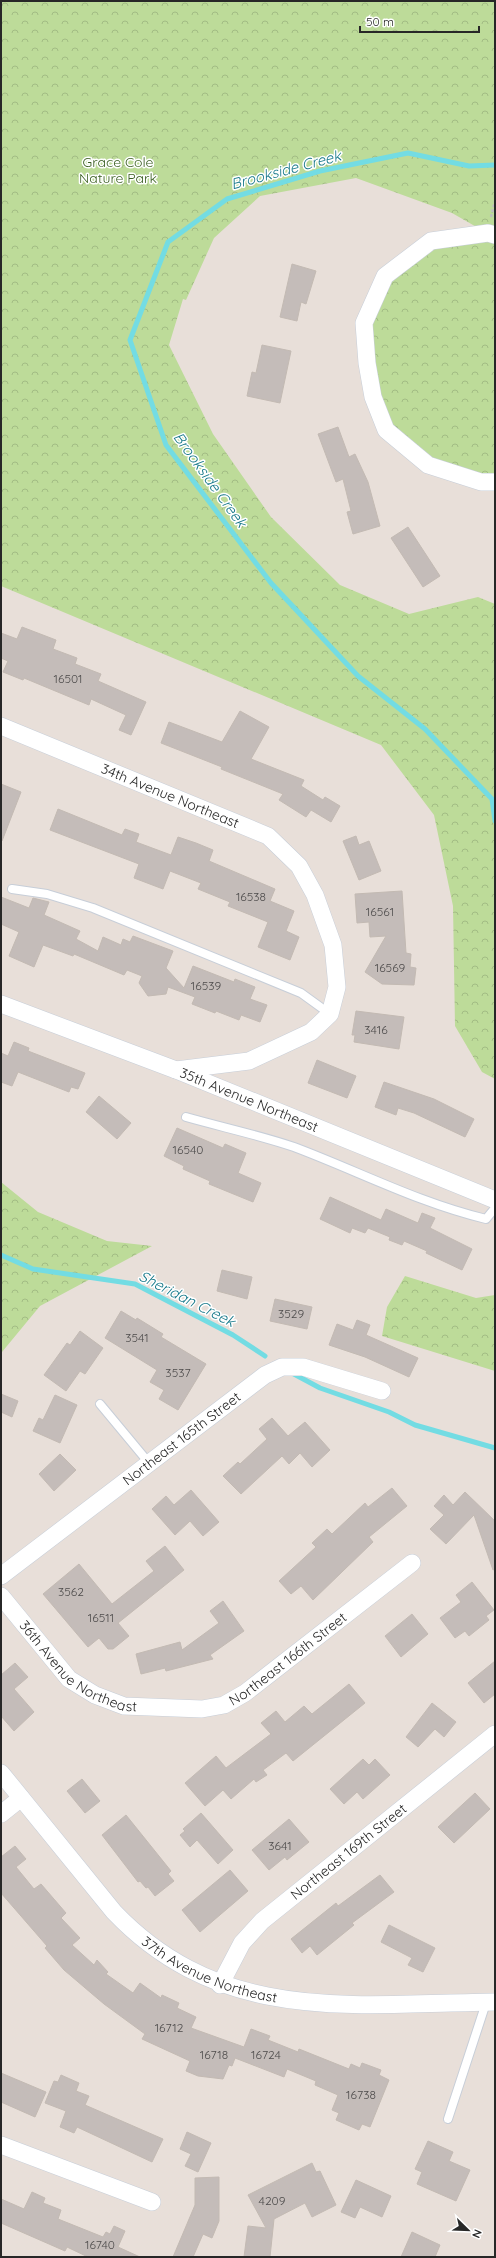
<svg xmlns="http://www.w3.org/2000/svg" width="496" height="2258" viewBox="0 0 496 2258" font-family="Quicksand,sans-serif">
<defs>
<pattern id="forest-crowns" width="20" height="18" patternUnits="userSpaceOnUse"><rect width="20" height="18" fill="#bddb99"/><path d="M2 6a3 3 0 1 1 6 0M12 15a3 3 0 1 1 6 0" fill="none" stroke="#a2bc84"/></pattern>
</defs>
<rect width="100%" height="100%" fill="#e8dfd9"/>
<path fill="url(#forest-crowns)" d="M1,1H495V482L428,465L386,430L364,323L385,276L431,241L487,233L452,213L356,178L260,196L214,238L186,300L183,299L169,345L213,434L271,517L340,585L409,614L478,597L495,604V1079L482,1072L455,1026L453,906L434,815L381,745L1,586Z
M1,1182L38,1212L107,1241L152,1246L40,1306L2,1352Z
M405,1276L476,1298L495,1295V1371L382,1336L387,1307Z"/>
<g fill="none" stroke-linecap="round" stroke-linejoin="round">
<path stroke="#73dce3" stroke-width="5" d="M495,165L469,166L408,153L320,171L227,199L168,242L130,340L166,445L271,583L358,676L425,729L492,799L495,821
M1,1255L33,1269L135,1284L233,1335L265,1356
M292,1373L320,1388L389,1412L415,1425L495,1448"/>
</g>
<path fill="#c4bcb9" stroke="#c3bab3" d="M292,264L316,271L306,304L301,302L297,321L280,317Z
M262,345L291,351L280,403L247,396L252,372L256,373Z
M338,427L349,457L355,454L368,482L380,526L353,534L347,512L351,511L343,479L336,482L318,434Z
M408,527L440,576L423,587L391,538Z
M22,627L56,640L53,649L77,658L75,664L101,674L98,681L146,702L131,735L119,730L126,715L91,699L89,705L24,678L23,680L3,672L8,661L1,658V633L17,639Z
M240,711L269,727L251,759L304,780L301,786L323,800L325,797L340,806L331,822L311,810L306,817L279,800L283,794L221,769L222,767L161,743L169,722L222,742Z
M1,784L21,792L2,841H1Z
M58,809L122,835L125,829L139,834L136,842L171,855L178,837L196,843L213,850L209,861L275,889L270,901L294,911L286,931L299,937L290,960L258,947L268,922L228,906L230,902L198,889L201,883L170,871L163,889L134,878L139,864L50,830Z
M356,836L359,845L369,841L381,871L359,880L343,841Z
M402,891L406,953L411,954L410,967L416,968L414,985L382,984L365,972L386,936L370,937L369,922L357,923L355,894Z
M1,897L29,908L33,898L49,902L44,915L80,931L76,939L98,951L103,937L121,945L123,939L130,942L133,936L173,951L166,968L184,988L193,966L234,982L235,979L255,987L250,999L267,1005L260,1022L241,1015L239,1020L216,1011L215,1013L192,1004L195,997L168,987L166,994L148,996L139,983L142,976L127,970L124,975L74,954L73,956L43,945L34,967L9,956L19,932L1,924Z
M356,1011L404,1017L399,1049L354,1042L355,1035H352Z
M14,1042L29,1048L28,1051L85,1073L78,1089L71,1087L69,1092L18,1072L12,1086L1,1082V1053L8,1056Z
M317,1060L356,1076L347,1098L308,1083Z
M384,1082L434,1099L474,1119L465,1137L414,1113L398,1108L396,1115L375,1107Z
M99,1096L131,1123L117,1139L86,1112Z
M177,1128L223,1148L225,1144L246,1153L238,1173L261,1183L253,1202L209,1184L210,1181L183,1169L184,1166L164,1156Z
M330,1197L381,1220L386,1209L418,1223L422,1213L435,1218L430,1228L472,1249L462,1270L426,1253L427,1251L404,1241L402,1245L389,1240L390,1237L368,1228L365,1233L352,1228L350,1233L320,1219Z
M222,1270L252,1277L247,1299L217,1291Z
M275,1299L312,1307L307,1329L270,1321Z
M121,1311L136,1320L137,1318L163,1334L161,1337L206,1364L178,1410L159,1399L164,1390L150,1382L157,1370L105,1338Z
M357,1320L370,1325L366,1335L418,1358L409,1377L365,1357L329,1345L337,1324L353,1330Z
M80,1331L103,1348L85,1374L80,1371L66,1391L44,1375L67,1343L70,1345Z
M1,1394L18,1401L12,1417L1,1412Z
M55,1395L77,1405L60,1443L33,1431L39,1418L43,1420Z
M272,1418L288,1436L305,1422L330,1450L312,1467L300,1453L289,1464L282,1456L241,1494L223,1476L238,1462L240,1464L267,1439L259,1429Z
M60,1454L76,1470L54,1491L39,1474Z
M392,1488L407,1506L369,1537L373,1542L313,1600L301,1586L291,1594L279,1581L316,1547L312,1543L327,1529L332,1534L365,1503L368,1507Z
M191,1490L219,1522L203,1536L190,1521L175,1535L152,1509L166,1496L174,1505Z
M465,1492L495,1521V1569L493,1570L474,1515L446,1544L430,1529L444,1515L434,1506L444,1495L453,1505Z
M165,1546L184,1570L118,1623L129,1636L113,1649H108L99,1638L88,1647L43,1594L79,1564L112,1604L154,1571L146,1561Z
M472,1582L494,1610L486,1616L489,1620L469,1636L465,1631L455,1638L440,1618L461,1602L456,1595Z
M223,1601L244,1631L210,1655L213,1659L166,1671L165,1668L141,1674L136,1654L180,1642L182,1650L219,1623L210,1611Z
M412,1614L428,1634L401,1657L385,1636Z
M495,1661V1694L484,1703L468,1683Z
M15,1663L28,1677L14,1689L34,1712L14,1731L1,1716V1675Z
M349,1684L365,1703L293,1761L286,1753L263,1770L267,1775L256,1782L254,1779L231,1799L223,1790L205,1806L185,1783L216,1756L226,1768L271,1734L261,1723L276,1711L285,1722L304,1706L312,1714Z
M432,1703L456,1722L444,1737L435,1729L418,1747L406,1737Z
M363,1759L369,1765L375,1759L390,1775L363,1799L357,1792L344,1804L330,1789Z
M82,1779L100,1801L85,1813L67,1791Z
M475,1793L490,1809L454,1843L438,1827Z
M201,1813L233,1850L218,1864L197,1840L190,1847L180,1835L185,1831L183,1829Z
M126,1815L171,1871L168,1874L174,1881L155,1896L148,1887L146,1888L140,1881L138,1882L102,1835Z
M289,1819L309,1842L287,1860L285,1857L269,1870L252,1850Z
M15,1846L26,1859L16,1867L34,1889L41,1884L66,1913L61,1918L80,1938L72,1945L94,1965L97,1960L108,1972L106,1974L133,1993L140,1983L161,1998L162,1995L179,2003L177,2008L196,2017L191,2028L244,2047L251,2029L270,2036L268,2040L298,2052L299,2049L349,2069L351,2064L360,2068L362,2063L381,2070L379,2075L389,2080L370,2127L362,2124L359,2130L336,2120L339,2113L332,2110L338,2095L315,2085L316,2081L287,2069L284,2077L235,2058L232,2066L229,2065L223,2079L198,2076L186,2071L190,2061L142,2039L145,2034L104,2004L64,1970L45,1948L47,1946L1,1893V1857Z
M230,1870L248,1891L200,1932L182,1910Z
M380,1875L394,1892L352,1923L354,1925L317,1955L310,1946L302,1953L291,1939L336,1903L338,1906Z
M389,1925L435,1948L423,1972L408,1965L412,1958L381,1942Z
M1,2073L46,2092L35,2117L1,2102Z
M61,2075L79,2083L76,2091L89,2096L85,2105L163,2139L152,2162L77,2127L74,2133L60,2127L66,2111L45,2103L54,2081L58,2082Z
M187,2132L211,2143L198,2172L185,2166L191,2154L180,2149Z
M428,2141L453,2152L449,2161L470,2170L456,2201L417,2184L422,2172L415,2169Z
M312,2163L316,2172L320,2171L336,2205L312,2217L305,2203L274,2219L270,2257H244L248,2226L266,2228L248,2195Z
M219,2177V2221L212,2238L203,2234L193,2257H173L195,2205V2178Z
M356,2180L391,2196L382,2217L360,2207L355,2218L341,2212Z
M32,2192L45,2198L43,2203L61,2210L58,2219L103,2237L106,2232L110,2234L114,2226L125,2231L118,2247L140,2257H88L67,2247L65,2251L1,2223V2199L24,2209Z
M412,2232L440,2245L435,2257H401Z"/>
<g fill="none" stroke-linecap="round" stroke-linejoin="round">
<defs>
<path id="service" d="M12,889L47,894L93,908L301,993L330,1014
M186,1117C221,1127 259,1135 294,1147C358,1171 419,1203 486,1219L495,1208
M100,1404L149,1463
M448,2119L486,2003"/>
<g id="minor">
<path d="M495,235L488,233L431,241L385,276L364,323L367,363L373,397L386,430L428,465L481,482H495"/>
<path id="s1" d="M1,726L268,836L299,866L315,895L333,945L337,987L330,1014L311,1032L249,1061L176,1070"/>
<path id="s2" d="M1,1004L176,1070L495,1200"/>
<path id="s3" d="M1,1576L265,1375L282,1367H303L382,1391"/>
<path id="s4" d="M1,1596L69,1679L95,1695L124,1706L202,1709L224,1705L245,1693L412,1563"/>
<path id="s5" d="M1,1773L114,1912C222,2025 354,2004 495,2002"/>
<path d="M1,1814L21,1798"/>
<path id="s6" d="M220,1985L242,1943L262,1921L495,1734"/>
<path d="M1,2145L152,2202"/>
</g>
</defs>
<use href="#service" stroke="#c7ced8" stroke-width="10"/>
<use href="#minor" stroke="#c7ced8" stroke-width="18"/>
<path stroke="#bebebe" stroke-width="2.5" stroke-dasharray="3 2" stroke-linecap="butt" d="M491,217L495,201"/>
<use href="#service" stroke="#fff" stroke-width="8"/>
<use href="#minor" stroke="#fff" stroke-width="17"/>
</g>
<g text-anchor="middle" stroke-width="3" stroke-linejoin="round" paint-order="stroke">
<g font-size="12" fill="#4e4c4c">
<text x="68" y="683">16501</text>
<text x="251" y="901">16538</text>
<text x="380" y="916">16561</text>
<text x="390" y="972">16569</text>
<text x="206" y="990">16539</text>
<text x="376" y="1034">3416</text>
<text x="188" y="1154">16540</text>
<text x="291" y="1318">3529</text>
<text x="137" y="1342">3541</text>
<text x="178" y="1377">3537</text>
<text x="71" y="1596">3562</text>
<text x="101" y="1622">16511</text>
<text x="280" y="1850">3641</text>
<text x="169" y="2032">16712</text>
<text x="214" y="2059">16718</text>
<text x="266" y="2059">16724</text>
<text x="361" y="2099">16738</text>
<text x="272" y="2205">4209</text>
<text x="100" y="2249">16740</text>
</g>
<g font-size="14" fill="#375c1e" stroke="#fff">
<text x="118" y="167">Grace Cole<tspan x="118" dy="16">Nature Park</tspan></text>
</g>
<g font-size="14" fill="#272727" stroke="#fff">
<text dy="5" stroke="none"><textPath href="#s1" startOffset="183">34th Avenue Northeast</textPath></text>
<text dy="5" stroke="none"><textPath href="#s2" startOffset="266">35th Avenue Northeast</textPath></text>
<text dy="5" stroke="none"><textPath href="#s3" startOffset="227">Northeast 165th Street</textPath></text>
<text dy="5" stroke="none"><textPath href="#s4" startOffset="348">Northeast 166th Street</textPath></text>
<text dy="5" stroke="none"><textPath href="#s4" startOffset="108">36th Avenue Northeast</textPath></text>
<text dy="5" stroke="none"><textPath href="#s6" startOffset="188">Northeast 169th Street</textPath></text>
<text dy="5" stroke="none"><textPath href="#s5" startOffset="293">37th Avenue Northeast</textPath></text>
</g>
<g font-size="15" font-style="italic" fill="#17798a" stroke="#fff">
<text transform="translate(286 170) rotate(-15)" y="5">Brookside Creek</text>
<text transform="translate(210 480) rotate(54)" y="5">Brookside Creek</text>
<text transform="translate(187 1299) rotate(27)" y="5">Sheridan Creek</text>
</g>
</g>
<rect width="496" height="2258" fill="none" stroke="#272727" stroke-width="4"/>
<g transform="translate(468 2230) rotate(113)" stroke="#ffffff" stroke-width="3" paint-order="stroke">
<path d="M0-3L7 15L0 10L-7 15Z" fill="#272727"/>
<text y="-6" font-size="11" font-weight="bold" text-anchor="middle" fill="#272727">N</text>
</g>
<path d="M360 26v6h119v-6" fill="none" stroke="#272727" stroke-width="2"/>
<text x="366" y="26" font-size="12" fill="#272727" stroke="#ffffff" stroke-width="3" paint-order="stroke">50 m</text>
</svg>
